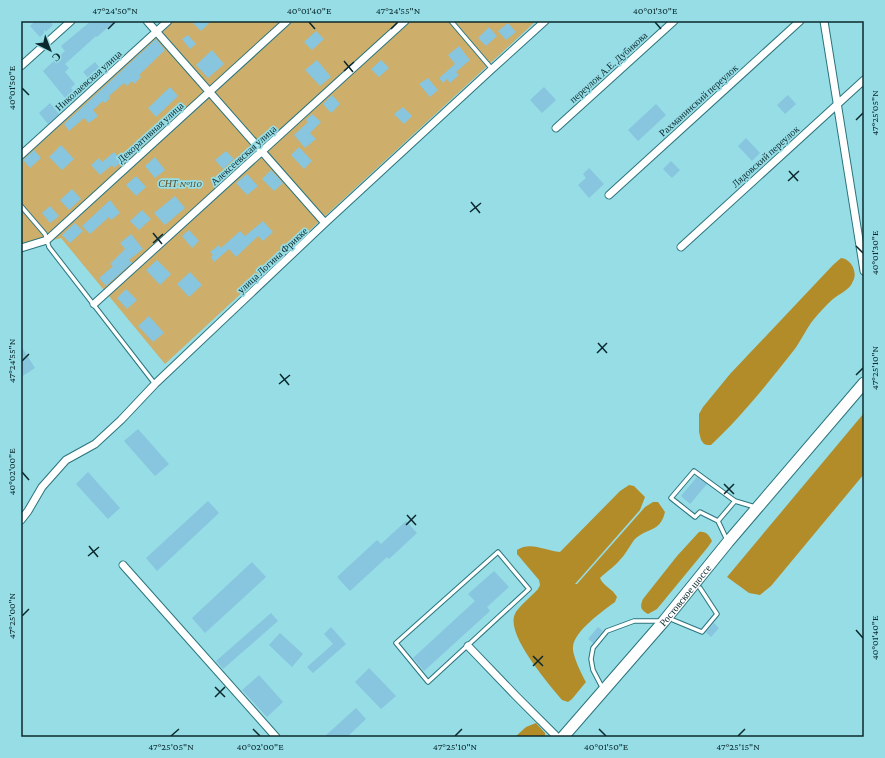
<svg xmlns="http://www.w3.org/2000/svg" width="885" height="758" viewBox="0 0 885 758" font-family="'Crimson Pro',serif">
<rect width="100%" height="100%" fill="#96dde6"/>
<path fill="#cdae6b" d="M174,21H536L165,364L61,238L21,248V160Z"/>
<path fill="#b38c2a" d="M841,258C851,259 858,272 853,281C850,290 839,294 833,299C826,305 820,312 814,319C806,329 801,341 794,350C769,382 740,418 711,445H707L704,444L701,440L699,432V414L703,407L730,374L833,265Z
M864,413V474L771,586L760,595L749,593L727,577Z
M629,485L634,486L645,497L640,510L575,584H577L645,507L653,502H658L665,512C660,533 647,527 634,540C629,547 625,555 619,561C614,567 606,572 600,578C603,586 612,588 617,597L615,602C603,611 574,631 573,647C572,655 582,675 586,682L572,699L568,702L562,700C549,684 505,634 515,614C517,608 533,595 538,589L540,585L539,580L517,554V550C531,541 545,551 560,552L620,491Z
M699,532C706,531 709,535 712,541L708,547L657,609L648,614C640,610 640,606 643,599L677,556Z
M536,723L545,733V737H515L526,727Z"/>
<path fill="#88c5de" d="M35,21H49L53,25L40,37L30,26Z
M91,21H115L97,37L96,36L65,64L69,68L65,72L75,84L71,88L79,96L70,104L43,71L65,51L61,46Z
M191,21H211L201,31Z
M508,23L516,32L506,40L498,31Z
M489,27L497,36L486,46L478,38Z
M316,31L324,39L312,50L304,42Z
M188,35L196,44L190,49L182,39Z
M156,39L165,50L139,75L141,77L134,84L132,81L127,86L124,83L109,96L110,98L105,103L103,101L93,110L98,116L89,123L84,118L69,131L64,124Z
M459,46L470,60L456,72L459,75L450,83L447,79L443,83L439,78L455,64L448,55Z
M212,50L224,64L208,78L196,65Z
M317,60L331,77L320,86L305,70Z
M381,60L389,68L379,77L371,69Z
M95,62L104,73L93,83L83,72Z
M428,78L438,90L430,97L419,84Z
M170,87L178,96L156,117L148,108Z
M544,87L556,100L542,113L530,100Z
M332,95L340,104L331,113L323,104Z
M788,95L796,104L785,114L777,105Z
M50,103L59,114L48,124L39,113Z
M656,104L666,115L638,141L628,130Z
M403,107L412,116L404,124L394,114Z
M312,114L321,122L310,133L316,139L305,148L294,135L308,122L306,120Z
M746,138L760,153L752,161L738,146Z
M61,145L74,159L62,170L49,157Z
M299,147L312,161L304,169L291,155Z
M34,150L41,158L30,168L23,160Z
M226,151L234,159L223,169L215,160Z
M114,152L122,161L114,168L112,165L100,175L91,165L99,158L102,162Z
M155,157L165,170L155,178L145,166Z
M671,161L680,170L672,178L663,169Z
M589,168L604,184L589,198L578,185L586,178L583,174Z
M271,170L283,183L274,191L262,179Z
M247,174L258,186L247,195L236,183Z
M136,176L146,187L136,196L126,185Z
M72,189L81,199L69,210L60,200Z
M175,196L185,208L165,225L154,213Z
M110,200L120,213L111,220L109,217L90,234L82,226Z
M50,206L59,216L50,223L42,213Z
M142,210L151,219L139,230L130,221Z
M263,221L273,232L263,241L258,236L236,257L229,249L214,262L211,257L213,255L210,252L219,245L221,248L240,231L245,236Z
M75,223L83,231L70,243L62,235Z
M189,230L199,241L192,248L182,236Z
M131,234L143,249L129,260L132,263L106,286L99,278L113,266L110,264L125,249L120,243Z
M157,260L171,274L160,285L146,270Z
M190,272L202,285L189,297L177,284Z
M126,289L137,300L127,309L117,298Z
M149,316L164,333L153,342L138,326Z
M21,346L35,368L21,377Z
M138,429L169,464L155,476L124,441Z
M88,472L120,508L108,519L76,484Z
M697,477L707,484L690,504L681,496Z
M208,501L219,513L157,571L146,558Z
M406,521L417,533L389,559L387,557L350,591L337,577L377,540L381,544Z
M252,562L266,577L205,633L192,618Z
M494,571L509,587L487,607L490,611L424,671L413,658L475,601L468,594Z
M271,613L278,621L223,669L216,661Z
M714,623L719,628L711,637L706,632Z
M331,627L346,644L313,673L307,667L333,644L324,634Z
M598,627L603,631L593,643L588,639Z
M280,633L303,654L292,667L269,645Z
M369,668L396,696L381,709L355,682Z
M259,675L283,702L267,717L242,690Z
M356,708L366,719L347,737H324Z"/>
<g fill="none" stroke-linecap="round" stroke-linejoin="round">
<defs>
<path id="service" d="M451,21L492,69
M21,206L45,234L49,247L155,384
M718,521L700,512L695,517L671,498L694,471L735,501
M727,540L718,521L735,501L755,507
M498,552L529,589L428,682L396,643Z
M673,620L702,632L717,614L700,588
M603,689L593,670L591,659L593,648L607,631L634,621H661"/>
<path id="minor" d="M147,21L325,223
M824,21L864,271
M21,66L71,21
M556,128L674,21
M21,155L168,21
M609,195L800,21
M681,247L864,80
M21,248L47,240L287,21
M94,304L405,21
M21,520L28,511L42,487L66,460L95,444L121,420L155,384L325,223L492,69L545,21
M123,565L276,737
M468,646L516,696L557,737"/>
<g id="primary">
<path id="s1" d="M563,737L664,621L728,542L864,383"/>
</g>
</defs>
<use href="#service" stroke="#2b747c" stroke-width="5.5"/>
<use href="#minor" stroke="#2b747c" stroke-width="9"/>
<use href="#primary" stroke="#2b747c" stroke-width="13"/>
<use href="#service" stroke="#fff" stroke-width="3.5"/>
<use href="#minor" stroke="#fff" stroke-width="7"/>
<use href="#primary" stroke="#fff" stroke-width="11"/>
</g>
<path fill="none" stroke="#0b292d" stroke-width="1.5" d="M309,22L315,29M655,22L661,29M108,29L115,22M391,29L398,22M344,61L353,72M344,71L354,62M22,88L29,95M856,120L863,113M789,171L798,181M788,181L799,171M471,202L480,213M470,212L481,203M153,233L162,244M153,243L163,234M856,246L863,253M598,343L607,353M597,353L607,343M22,361L29,354M280,374L289,385M856,375L863,368M279,384L290,375M22,472L29,480M724,484L734,494M724,494L734,484M407,515L416,525M406,525L416,515M89,546L98,557M88,556L99,547M22,616L29,609M856,630L863,638M533,656L543,666M533,666L543,656M215,687L225,697M215,697L225,687M253,729L260,736M599,729L606,736M171,736L179,729M455,736L462,729M738,736L745,729"/>
<g text-anchor="middle" stroke-width="3.5" stroke-linejoin="round" paint-order="stroke">
<g font-size="10" fill="#0b292d" stroke="#96dde6">
<text transform="translate(608 67) rotate(-42)" y="4">переулок А.Е. Дубикова</text>
<text transform="translate(88 80) rotate(-42)" y="4">Николаевская улица</text>
<text transform="translate(698 100) rotate(-42)" y="4">Рахманинский переулок</text>
<text transform="translate(150 132) rotate(-42)" y="4">Декоративная улица</text>
<text transform="translate(243 155) rotate(-42)" y="4">Алексеевская улица</text>
<text transform="translate(765 156) rotate(-42)" y="4">Лядовский переулок</text>
<text transform="translate(272 260) rotate(-43)" y="4">улица Логина Фрикке</text>
<text dy="4" stroke="none"><textPath href="#s1" startOffset="187">Ростовское шоссе</textPath></text>
</g>
<g font-size="10" font-style="italic" fill="#5e4d26" stroke="#96dde6">
<text x="180" y="187">СНТ №110</text>
</g>
</g>
<rect width="885" height="758" fill="none" stroke="#96dde6" stroke-width="44"/>
<g transform="translate(50 50) rotate(138)" stroke="#96dde6" stroke-width="3" paint-order="stroke">
<path d="M0-3L7 15L0 10L-7 15Z" fill="#0b292d"/>
<text y="-6" font-size="11" font-weight="bold" text-anchor="middle" fill="#0b292d">С</text>
</g>
<rect x="22" y="22" width="841" height="714" fill="none" stroke="#0b292d" stroke-width="1.5"/>
<g font-size="10" text-anchor="middle" fill="#0b292d">
<text x="115" y="14">47°24'50"N</text>
<text x="309" y="14">40°01'40"E</text>
<text x="398" y="14">47°24'55"N</text>
<text x="655" y="14">40°01'30"E</text>
<text transform="translate(11 88) rotate(-90)" y="4">40°01'50"E</text>
<text transform="translate(874 113) rotate(-90)" y="4">47°25'05"N</text>
<text transform="translate(874 253) rotate(-90)" y="4">40°01'30"E</text>
<text transform="translate(11 361) rotate(-90)" y="4">47°24'55"N</text>
<text transform="translate(874 368) rotate(-90)" y="4">47°25'10"N</text>
<text transform="translate(11 472) rotate(-90)" y="4">40°02'00"E</text>
<text transform="translate(11 616) rotate(-90)" y="4">47°25'00"N</text>
<text transform="translate(874 638) rotate(-90)" y="4">40°01'40"E</text>
<text x="171" y="750">47°25'05"N</text>
<text x="260" y="750">40°02'00"E</text>
<text x="455" y="750">47°25'10"N</text>
<text x="606" y="750">40°01'50"E</text>
<text x="738" y="750">47°25'15"N</text>
</g>
</svg>
